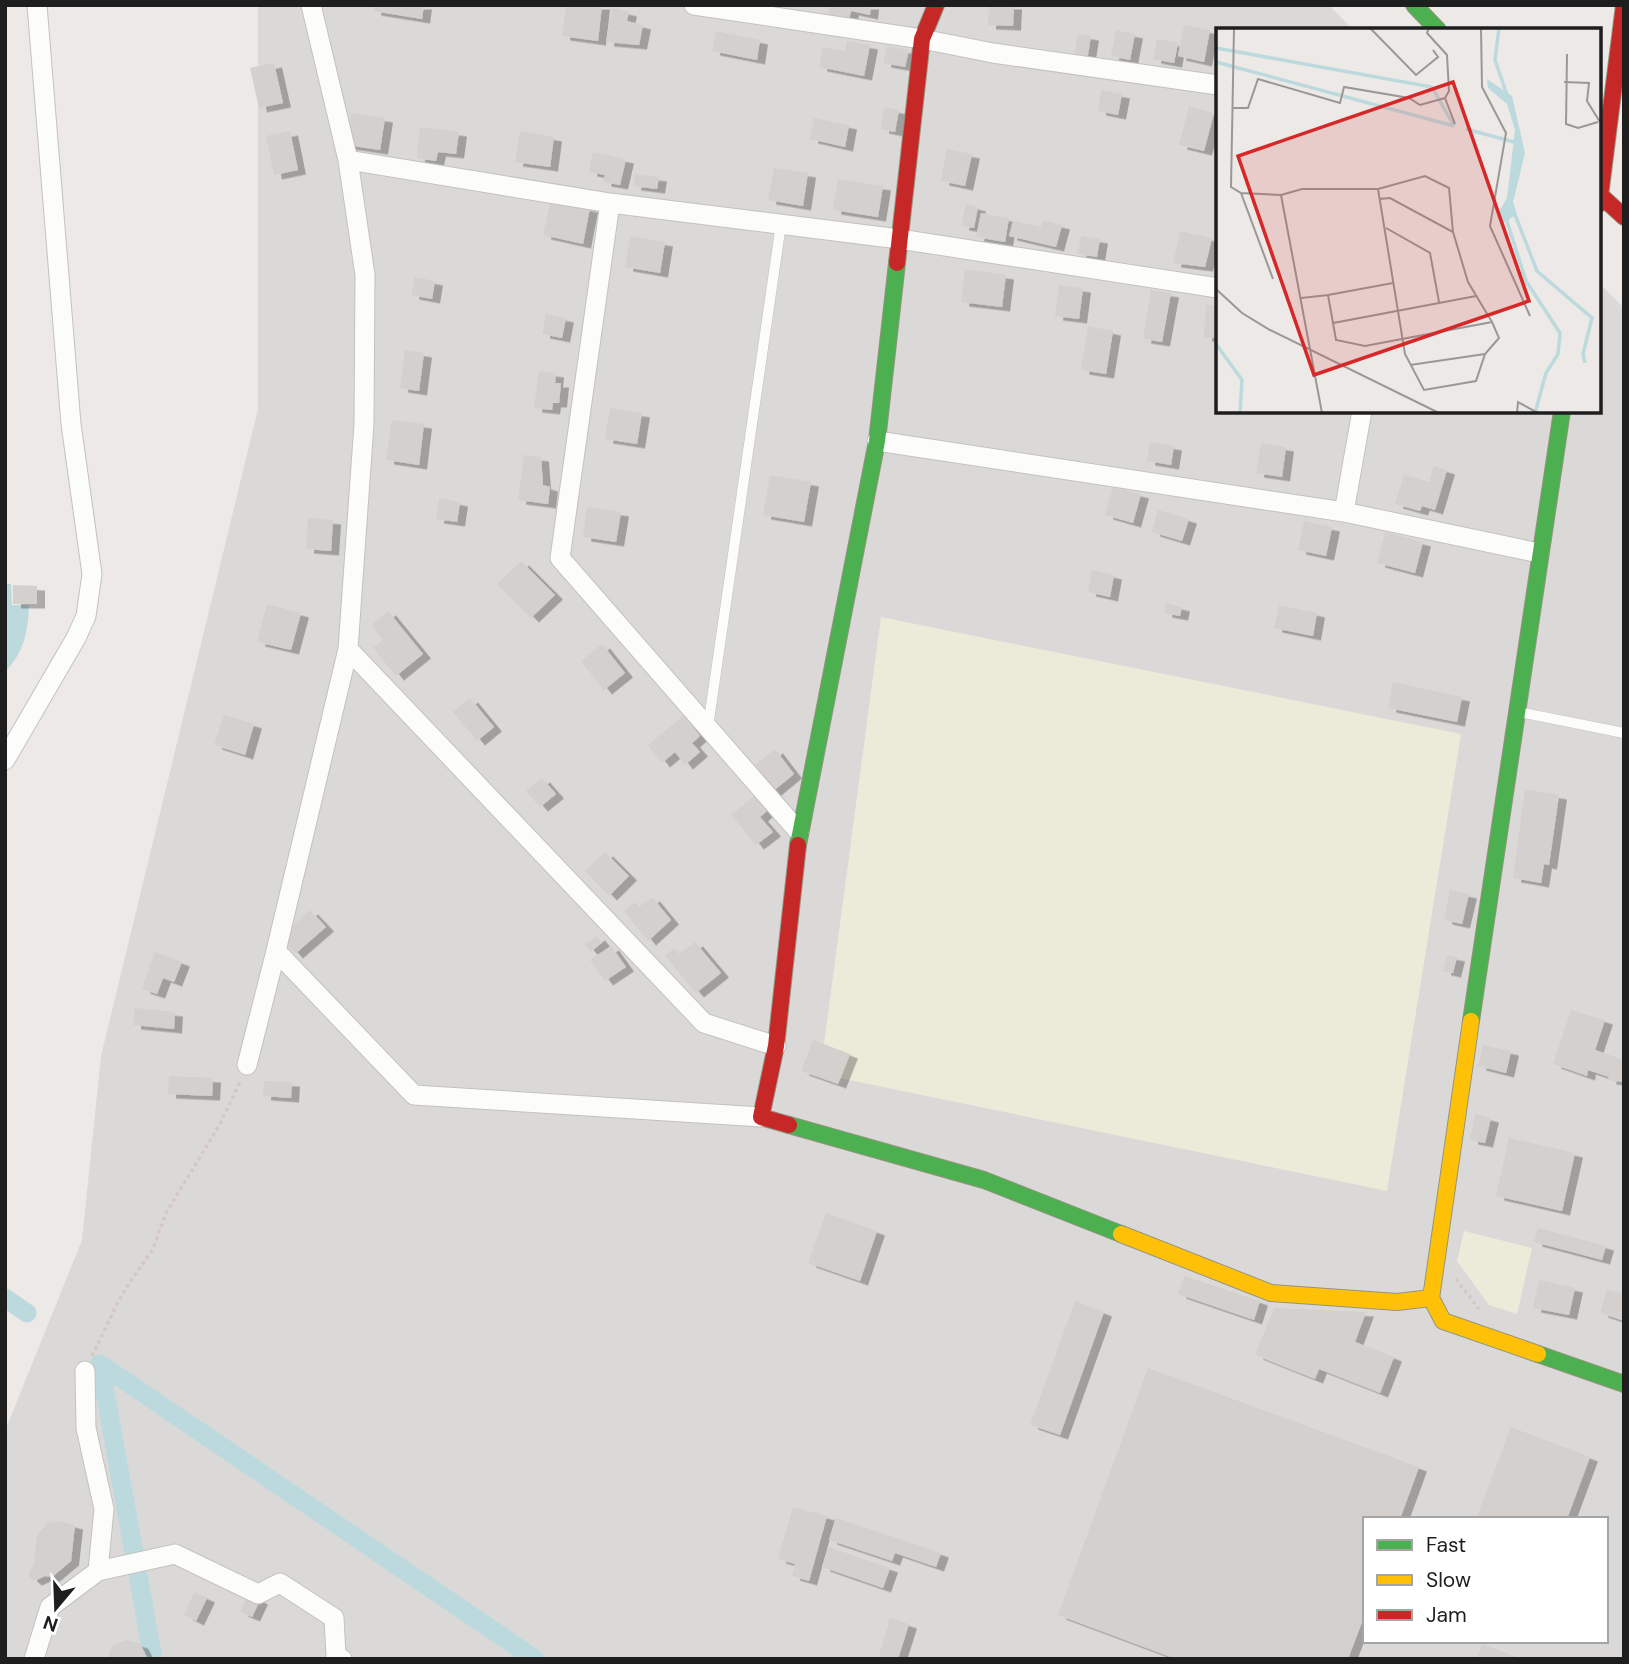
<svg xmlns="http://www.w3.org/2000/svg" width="1629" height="1664" viewBox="0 0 1629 1664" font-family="'DM Sans',sans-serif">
<defs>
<filter id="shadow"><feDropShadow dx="8" dy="4.5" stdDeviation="0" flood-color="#0004"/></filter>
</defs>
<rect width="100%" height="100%" fill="#ece9e6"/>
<path fill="#dbd9d8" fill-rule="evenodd" d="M258,5H1329L1353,30H1218V411H1599V283L1624,308V1659H5V1431L82,1240L101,1056L258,409ZM1365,1519H1606V1641H1365Z"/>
<path fill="#ecebda" d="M881,617L1461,734L1387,1191L820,1074Z
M1464,1231L1532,1248L1517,1314L1489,1305L1457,1261Z"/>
<path fill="#bcdade" d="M5,584H11L12,605H29C28,632 24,652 5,672Z"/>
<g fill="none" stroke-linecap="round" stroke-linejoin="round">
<path stroke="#bcdade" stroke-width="19" d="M5,1298L27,1313
M100,1364L535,1659
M100,1364L153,1659"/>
</g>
<path fill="#d3d0cd" filter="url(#shadow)" d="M374,5H424L422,19L373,11Z
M566,5H602L598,41L562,36Z
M830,5H871L870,15L851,11L849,20L827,17Z
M989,5H1014L1013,26L988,25Z
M612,8L629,12L627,21L643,25L639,45L606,42Z
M1184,25L1210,30L1204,62L1178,56Z
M1116,30L1135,34L1130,60L1111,56Z
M716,31L760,40L757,60L712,51Z
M1078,34L1091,36L1087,61L1073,58Z
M1157,39L1178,43L1174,63L1153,59Z
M847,41L870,45L864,76L819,67L823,47L845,51Z
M887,46L909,50L905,67L883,63Z
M274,63L283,103L259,108L250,68Z
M1101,90L1122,94L1118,115L1098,111Z
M1189,106L1214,113L1204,151L1179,145Z
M884,107L899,110L895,132L881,129Z
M351,113L385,118L380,150L346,145Z
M814,118L849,125L845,147L810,139Z
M420,127L459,132L456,154L438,152L436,161L417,158Z
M290,131L298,170L274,175L266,136Z
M520,131L554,137L550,167L515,162Z
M947,149L972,154L965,186L941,181Z
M593,152L626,159L620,185L603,182L605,175L589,172Z
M774,168L808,173L803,206L768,200Z
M635,174L659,177L657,189L633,186Z
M838,179L883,186L878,217L833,210Z
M551,200L590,208L583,244L543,235Z
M966,204L978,207L974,228L961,226Z
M981,213L1009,218L1005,242L976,237Z
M1042,220L1062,225L1056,247L1009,236L1013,221L1041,227Z
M1180,231L1212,238L1205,267L1173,263Z
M630,236L665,242L660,273L625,267Z
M1081,236L1100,239L1097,257L1078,254Z
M965,269L1006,275L1002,307L961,302Z
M415,277L435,281L432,299L411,295Z
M1059,285L1083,288L1079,319L1055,316Z
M1151,290L1171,293L1162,342L1143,339Z
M1206,305L1218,306V338L1204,337Z
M546,314L566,318L562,338L542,334Z
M1088,326L1113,331L1106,374L1081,370Z
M405,350L424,353L419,391L400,388Z
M539,371L556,373L555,383H561L559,403H553L552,410L534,408Z
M610,408L642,413L637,444L605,439Z
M392,420L424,424L419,465L386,460Z
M1150,442L1174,446L1171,465L1147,461Z
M1261,443L1286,447L1282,477L1256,473Z
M524,455L541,457L543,485L550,487L548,504L518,500Z
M1434,466L1447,470L1435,510L1422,506L1420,511L1395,504L1404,475L1429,482Z
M770,475L811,482L804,522L763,515Z
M1113,487L1141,494L1133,523L1105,515Z
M439,498L460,502L457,522L436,519Z
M587,507L621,512L616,542L583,537Z
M1158,510L1189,519L1182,541L1152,532Z
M308,518L333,520L331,551L306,549Z
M1304,521L1332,527L1326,556L1298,550Z
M1385,532L1423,542L1415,573L1377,563Z
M521,561L555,595L531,618L497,584Z
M1092,570L1114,575L1110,597L1088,592Z
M13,585L37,586V604H13Z
M1166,603L1182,607L1180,616L1164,613Z
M267,604L301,613L291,650L257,642Z
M1279,605L1317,613L1313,636L1274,628Z
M388,611L423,654L396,676L373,648L383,640L371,625Z
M602,644L625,673L604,690L581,661Z
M1393,682L1462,697L1457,722L1388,708Z
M470,698L494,727L477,741L453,712Z
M224,715L254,724L245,755L214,745Z
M684,715L700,736L692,743L700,752L685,765L675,752L662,763L648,745Z
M775,749L794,774L771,793L751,768Z
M542,778L556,794L540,807L526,791Z
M1525,789L1559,795L1549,865L1544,864L1541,883L1513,878Z
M758,793L770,808L760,817L773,832L756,845L731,815Z
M605,852L629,876L609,896L585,871Z
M1450,890L1469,894L1462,924L1444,920Z
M652,897L671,920L648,941L624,911L635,902L639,907Z
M310,910L326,927L295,954L280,937Z
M597,936L602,942L591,952L585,945Z
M695,942L721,973L696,993L665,956L674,948L679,954Z
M611,946L626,967L605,981L590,960Z
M155,952L182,962L174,982L163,978L157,994L142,989Z
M1447,955L1457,957L1453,973L1443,971Z
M135,1008L175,1012L174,1029L133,1025Z
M1571,1010L1605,1020L1595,1050L1624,1060V1082L1608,1080L1609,1077L1588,1070L1587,1076L1553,1064Z
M813,1040L850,1054L838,1084L801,1071Z
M1483,1045L1511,1051L1506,1073L1478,1066Z
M169,1076L213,1078L212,1096L168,1094Z
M264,1081L292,1082L291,1098L263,1096Z
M1475,1114L1491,1118L1485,1143L1470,1140Z
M1509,1138L1575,1153L1562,1211L1496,1196Z
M826,1213L877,1231L860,1281L808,1263Z
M1538,1228L1606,1246L1602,1260L1534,1242Z
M1184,1276L1260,1301L1254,1320L1178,1294Z
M1539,1280L1575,1288L1569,1315L1533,1308Z
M1607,1289L1624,1294V1321L1600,1313Z
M1075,1301L1104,1312L1060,1435L1030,1425Z
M1274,1308L1366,1312L1355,1342L1394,1357L1380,1393L1319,1369L1315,1379L1255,1355Z
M1148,1368L1419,1467L1400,1519H1365V1614L1348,1659H1176L1058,1615Z
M1511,1427L1590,1457L1567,1519H1476Z
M793,1507L827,1516L809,1581L792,1576L795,1564L778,1559Z
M836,1518L941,1553L936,1567L895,1553L892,1561L829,1540Z
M59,1521L75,1525L71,1561L52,1577L45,1576L34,1581L29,1577V1572L34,1564L37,1535L48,1523Z
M829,1547L890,1568L883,1588L822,1567Z
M194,1592L207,1598L196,1621L184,1615Z
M248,1594L260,1600L252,1617L240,1612Z
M890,1618L909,1624L898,1659H878Z
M126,1640L140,1644L148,1659H107L112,1646Z
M1482,1644L1520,1658V1659H1477Z"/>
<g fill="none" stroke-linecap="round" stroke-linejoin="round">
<defs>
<path id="lane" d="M1519,712L1624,733
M708,727L781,224"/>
<path id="street" d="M311,5L348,160L365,275L364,424L348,649L704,1023L776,1046
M694,5L922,39L993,53L1218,85
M348,160L610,203L899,239L1218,288
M610,203L560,558L799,832
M1362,411L1344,512L1539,553
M877,441L1344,512
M348,649L276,951L414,1095L761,1117
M5,760L76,638L86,616L92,574L71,424L37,5
M247,1065L276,951
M98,1571L175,1554L258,1594L280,1583L334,1618L336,1656L342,1659
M34,1659L50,1607L98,1571L104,1509L86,1428L85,1371"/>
<path id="fast" d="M1414,5L1438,30
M798,845L877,441L897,263
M1471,1021L1562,411
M789,1125L984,1180L1121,1234
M1538,1354L1624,1384"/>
<path id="slow" d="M1471,1021L1431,1298L1443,1321L1538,1354
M1121,1234L1271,1293L1397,1302L1431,1298"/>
<path id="jam" d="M1599,194L1624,217
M1599,204L1624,5
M897,263L922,39L936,5
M789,1125L761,1117L776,1046L798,845"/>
</defs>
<use href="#lane" stroke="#c3c2c1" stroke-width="11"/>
<use href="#street" stroke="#c3c2c1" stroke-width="21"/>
<use href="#fast" stroke="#95947f" stroke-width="18"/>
<use href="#slow" stroke="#95947f" stroke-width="18"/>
<use href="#jam" stroke="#95947f" stroke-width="18"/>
<path stroke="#d5c7c6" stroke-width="3.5" stroke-dasharray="3.5 3.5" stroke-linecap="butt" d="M1456,1279L1479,1309
M92,1356L122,1294L153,1249L166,1213L220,1124L241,1080"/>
<use href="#lane" stroke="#fcfcfb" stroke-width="10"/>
<use href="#street" stroke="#fcfcfb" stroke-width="19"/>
<use href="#fast" stroke="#4caf50" stroke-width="16"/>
<use href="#slow" stroke="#ffc107" stroke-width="16"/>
<use href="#jam" stroke="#c62828" stroke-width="16"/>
</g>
<g transform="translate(1216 28)">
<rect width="385" height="385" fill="#ece9e6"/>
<path d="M271,51L296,68L309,125L297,174L301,186L285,197L281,187L291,170L299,102L291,76L272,60Z" fill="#bcdade"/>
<path fill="none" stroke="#bcdade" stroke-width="3.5" d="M283,0L279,32L291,67M0,20L216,59L238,98M0,34L238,98M250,101L302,115M298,184L321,243L376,290L367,326L369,335M290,190L310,253L344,305L342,326L330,345L319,385M0,316L26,352L24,385"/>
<path fill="none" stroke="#9a9896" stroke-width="2" d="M18,0L15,159L25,165L65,167L106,385M154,0L200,47L222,29L217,22M213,0L211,5L231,27L233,63L229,70L239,96M265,0L266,59L290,105L274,198L314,288M351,26L350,96L362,100L382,94M348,54L373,55L371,73L384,94M16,80H32L42,51L124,75L128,59L193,70L204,77L229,70M162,161L209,148L233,160L237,204M25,165L57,251M65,167L86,161H162L189,326L208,362L260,353L269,326L283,310L276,294M170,200L214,225L223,274M0,261L26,285L54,302L223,385M112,267L177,255M85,270L112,267L117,295L260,268M117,295L120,312L149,318L276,294L252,254L237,204L174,170L163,171M194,337L269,326M301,385L302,374L322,385"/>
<path fill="#d62828" fill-opacity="0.15" stroke="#d62828" stroke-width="3.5" d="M237,54L313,273L98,347L22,128Z"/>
<rect width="385" height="385" fill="none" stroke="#1e1e1e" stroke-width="3.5"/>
</g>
<rect width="1629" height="1664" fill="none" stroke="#1e1e1e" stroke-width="14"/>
<rect x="1363" y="1517" width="245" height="126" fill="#ffffff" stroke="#a5a5a5" stroke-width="2"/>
<rect x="1377" y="1540" width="35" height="10" fill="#4caf50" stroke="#a5a5a5" stroke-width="2"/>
<text x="1426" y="1552" font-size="21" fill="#1e1e1e">Fast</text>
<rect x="1377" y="1575" width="35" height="10" fill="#ffc107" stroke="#a5a5a5" stroke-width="2"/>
<text x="1426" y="1587" font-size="21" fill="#1e1e1e">Slow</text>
<rect x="1377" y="1610" width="35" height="10" fill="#c62828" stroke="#a5a5a5" stroke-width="2"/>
<text x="1426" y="1622" font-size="21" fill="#1e1e1e">Jam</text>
<g transform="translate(56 1608) rotate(199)" stroke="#ffffff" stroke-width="5" paint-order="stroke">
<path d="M0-5L12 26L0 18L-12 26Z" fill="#1e1e1e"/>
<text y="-10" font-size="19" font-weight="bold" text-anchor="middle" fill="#1e1e1e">N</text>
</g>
</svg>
